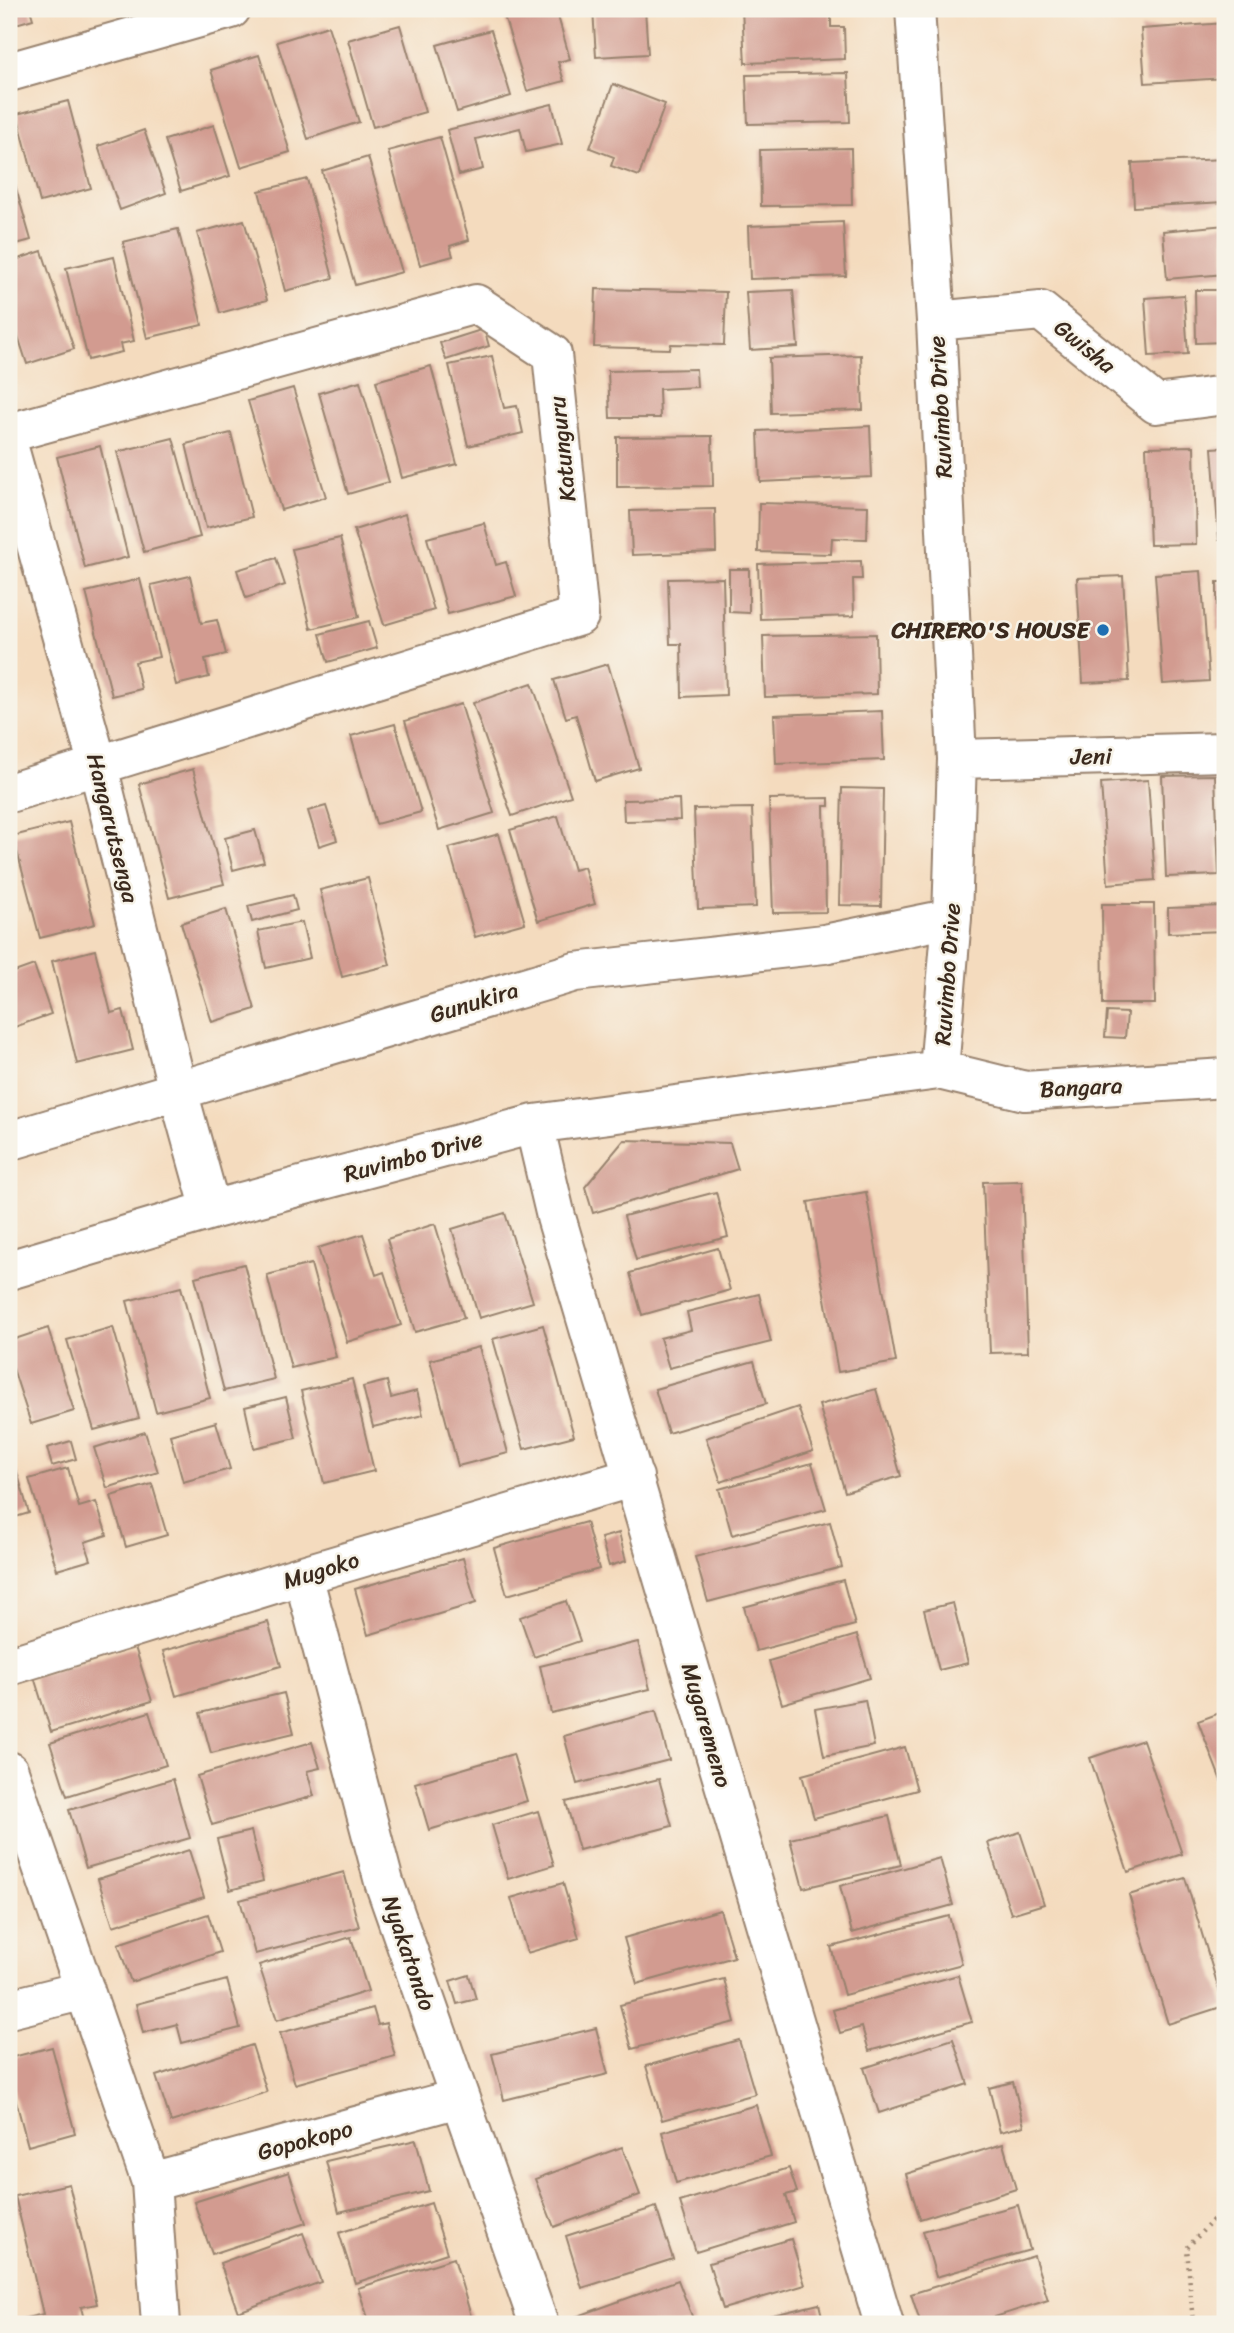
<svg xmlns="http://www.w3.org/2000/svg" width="1234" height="2333" viewBox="0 0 1234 2333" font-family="Sriracha,sans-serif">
<rect width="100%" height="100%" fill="#f7f3e8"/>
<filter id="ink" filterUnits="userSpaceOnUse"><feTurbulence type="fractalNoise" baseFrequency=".0143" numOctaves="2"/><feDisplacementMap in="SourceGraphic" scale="14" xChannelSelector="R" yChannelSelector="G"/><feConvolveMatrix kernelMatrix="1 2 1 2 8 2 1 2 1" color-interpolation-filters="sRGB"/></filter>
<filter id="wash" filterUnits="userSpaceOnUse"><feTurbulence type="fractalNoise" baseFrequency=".00686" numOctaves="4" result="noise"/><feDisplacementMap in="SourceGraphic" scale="28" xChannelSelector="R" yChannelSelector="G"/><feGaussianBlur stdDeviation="1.57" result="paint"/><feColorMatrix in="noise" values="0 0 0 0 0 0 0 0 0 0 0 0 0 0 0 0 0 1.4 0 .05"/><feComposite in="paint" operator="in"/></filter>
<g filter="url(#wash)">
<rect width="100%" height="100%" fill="#f4dbbe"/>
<g id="blocks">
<path fill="#d29b90" d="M9,9H30L33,19L9,26Z
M502,9H556L570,59L558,62L564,81L527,91Z
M593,9H645L648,54L596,57Z
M742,9H831V27H844L845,59L745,63Z
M1225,23V78L1145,83L1141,29Z
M400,25L425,112L373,127L348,40Z
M328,26L359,122L308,139L277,42Z
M491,30L511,96L457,112L437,45Z
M259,55L290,152L241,167L211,70Z
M848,73L850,122L748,124L746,75Z
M613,84L665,104L639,176L611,166L614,157L590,148Z
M68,101L91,188L40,202L17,114Z
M552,104L562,144L526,152L520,128L476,139L483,169L459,175L447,130Z
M214,125L230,176L181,191L165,140Z
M144,130L166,193L120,210L98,146Z
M440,137L469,240L450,246L453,256L420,265L388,151Z
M851,148L852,205L761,206L760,150Z
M368,157L402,272L355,285L322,171Z
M1225,159V202L1134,207L1132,163Z
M9,164L31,240L9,246Z
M307,179L333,278L285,291L259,191Z
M244,220L267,300L220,313L197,233Z
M843,222L846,276L750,279L748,226Z
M1225,225V274L1167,279L1163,231Z
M178,229L202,325L147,338L123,242Z
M42,251L74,349L27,364L9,308V262Z
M114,257L134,341L120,344L122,352L88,360L66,268Z
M596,289L726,292L724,345L671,344L670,349L594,347Z
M793,290L798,347L750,350L746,292Z
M1195,290H1225V342L1196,343Z
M1184,295L1188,354L1149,356L1145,298Z
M484,329L489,346L446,360L440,343Z
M861,355L863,410L771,413L769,358Z
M492,356L504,408L517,406L523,433L468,446L449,365Z
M431,366L457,464L402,478L376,381Z
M696,369L697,387L659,389L660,418H610L608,371Z
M360,381L389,482L348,494L319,393Z
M293,388L326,497L281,510L248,401Z
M870,426L872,477L760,482L758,431Z
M231,433L252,517L206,528L186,444Z
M712,436L713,486L617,487V437Z
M173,438L200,537L144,552L117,452Z
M100,446L128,557L85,568L57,457Z
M1194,446L1196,544L1150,545L1146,447Z
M1225,447V540H1219L1212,448Z
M759,503L868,506L867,539L832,538L831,554L758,552Z
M715,509L716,552L632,555L630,511Z
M405,514L434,610L384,625L354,530Z
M484,523L496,565L506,562L516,596L448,614L427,538Z
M340,538L359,617L311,629L292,549Z
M276,558L285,585L246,598L237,570Z
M861,561L862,579H853L854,616L760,619L758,564Z
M729,569H749V613L729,612Z
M1201,571L1209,681L1163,684L1155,574Z
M190,576L201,623L217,620L226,654L205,659L209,677L176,685L151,585Z
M1123,576L1129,681L1083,683L1077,578Z
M723,578L726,695L682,697L681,644H670L668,579Z
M140,579L159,657L135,662L141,689L112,696L86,592Z
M1217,582H1225V630H1217Z
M369,621L377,648L328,662L320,634Z
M876,634L877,694L765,697L763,636Z
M608,664L639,768L595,781L576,715L566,718L554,680Z
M532,683L571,796L512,816L473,703Z
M461,704L494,813L439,830L405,721Z
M882,711L884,760L776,764L774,715Z
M395,724L421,812L376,824L351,736Z
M193,769L224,884L169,898L139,784Z
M1215,775L1219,875L1166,877L1162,776Z
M1148,780L1155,880L1108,884L1101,783Z
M842,788L883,789L881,906L839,905Z
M829,798V806H824L826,912L773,913L769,799Z
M679,799L680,820L624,821L623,800Z
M326,806L337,840L319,846L308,811Z
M752,808L756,907L698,909L694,809Z
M558,816L574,870L584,867L595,904L538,921L510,830Z
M69,822L95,924L40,938L13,836Z
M255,830L264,862L233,870L225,838Z
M499,834L525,923L475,937L449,848Z
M368,878L390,965L342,977L320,890Z
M293,895L297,910L252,922L248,906Z
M1102,904H1154L1155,1004H1103Z
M1225,906V931L1168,933V908Z
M226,909L255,1009L212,1022L181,923Z
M302,922L310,958L266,968L258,931Z
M95,950L111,1013L123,1010L133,1050L77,1064L52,961Z
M34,965L51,1014L9,1029V974Z
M1107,1012L1127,1013L1125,1038L1105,1037Z
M624,1140L730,1143L738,1169L593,1213L585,1187Z
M1022,1181L1028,1352L990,1353L983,1182Z
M716,1192L728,1237L636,1260L624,1216Z
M866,1192L896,1362L838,1372L808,1202Z
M505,1213L533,1302L479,1318L452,1229Z
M435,1224L464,1318L415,1332L387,1239Z
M363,1234L376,1275L384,1272L401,1325L347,1342L318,1248Z
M718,1248L730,1290L642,1315L630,1273Z
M244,1264L274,1379L224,1391L195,1277Z
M311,1264L336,1357L291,1368L267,1275Z
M181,1287L210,1398L156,1412L127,1301Z
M759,1294L771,1342L669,1368L660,1338L691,1330L687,1312Z
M543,1325L574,1436L524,1449L493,1339Z
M113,1327L139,1418L94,1430L67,1340Z
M48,1328L74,1411L31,1424L9,1356V1341Z
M479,1347L508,1453L458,1466L430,1360Z
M754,1361L766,1404L668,1433L655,1389Z
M352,1379L374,1471L324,1483L301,1391Z
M387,1381L391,1398L417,1391L423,1415L373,1427L363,1387Z
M876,1389L901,1476L845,1492L819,1405Z
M286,1397L296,1438L254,1448L245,1407Z
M798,1407L813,1451L721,1482L706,1438Z
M216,1422L230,1469L183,1482L170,1435Z
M145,1432L158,1472L107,1488L94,1448Z
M71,1441L76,1459L52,1466L47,1448Z
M812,1463L826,1509L732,1535L719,1489Z
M68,1468L79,1507L96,1502L107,1535L85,1542L91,1560L57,1570L29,1479Z
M17,1472L29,1513L9,1519V1474Z
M152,1484L167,1535L126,1547L111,1496Z
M586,1522L599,1569L507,1595L494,1548Z
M830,1522L842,1567L708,1602L695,1557Z
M619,1533L626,1561L609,1566L601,1538Z
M463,1558L476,1603L368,1635L355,1589Z
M843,1580L855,1625L756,1651L744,1607Z
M566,1601L580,1641L534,1657L520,1617Z
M953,1603L968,1663L939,1670L924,1610Z
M268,1622L281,1666L176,1696L163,1651Z
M857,1635L870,1678L782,1704L769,1661Z
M638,1642L650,1689L551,1713L540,1666Z
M135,1647L152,1701L51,1732L34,1677Z
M284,1693L294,1733L211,1753L200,1713Z
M865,1700L874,1746L824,1756L815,1709Z
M656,1711L669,1760L577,1784L564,1736Z
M1225,1711V1791L1198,1721Z
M149,1712L166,1765L67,1796L50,1743Z
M1143,1740L1182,1854L1128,1872L1090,1758Z
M312,1742L320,1768L307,1771L314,1796L212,1825L197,1776Z
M905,1747L917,1790L814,1818L802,1775Z
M513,1754L527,1801L429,1830L415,1783Z
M173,1779L190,1838L86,1868L69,1810Z
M659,1779L672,1826L579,1850L566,1802Z
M538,1811L554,1865L508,1879L492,1825Z
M889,1816L901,1865L803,1888L790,1839Z
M251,1831L263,1881L230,1890L217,1839Z
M1020,1832L1044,1904L1011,1914L988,1843Z
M189,1850L204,1897L113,1926L98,1879Z
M940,1858L953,1905L852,1933L840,1886Z
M344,1872L359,1927L255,1954L240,1900Z
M1185,1878L1224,2006L1168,2024L1129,1895Z
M563,1883L579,1938L527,1953L511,1898Z
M720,1910L734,1957L637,1984L624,1938Z
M208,1914L220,1952L131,1982L118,1944Z
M949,1916L962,1964L844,1995L831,1947Z
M351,1937L368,1991L277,2020L259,1965Z
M469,1975L476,1999L457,2004L450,1981Z
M958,1975L972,2022L869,2051L862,2027L840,2033L833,2010Z
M724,1979L735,2022L632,2049L620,2005Z
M227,1980L240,2028L182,2043L177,2024L143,2033L136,2004Z
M373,2008L378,2025L386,2023L395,2056L295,2084L280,2033Z
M596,2028L608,2074L504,2100L492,2054Z
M953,2039L968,2084L879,2113L864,2068Z
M739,2040L755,2094L662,2120L646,2066Z
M252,2045L267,2092L171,2122L156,2076Z
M52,2047L75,2133L28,2146L9,2074V2058Z
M1013,2082L1024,2126L1000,2132L989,2088Z
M756,2105L771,2156L676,2183L662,2132Z
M416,2140L429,2191L339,2212L326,2161Z
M1003,2144L1016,2189L920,2219L906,2174Z
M622,2147L640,2195L554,2227L535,2179Z
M789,2168L797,2192L786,2195L794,2222L696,2252L680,2202Z
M289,2172L306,2223L212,2254L194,2202Z
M69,2184L97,2304L81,2307L85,2324H23L22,2319L43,2314L15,2196Z
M431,2203L447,2253L355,2283L339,2233Z
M1018,2205L1030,2250L936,2277L923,2231Z
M656,2207L673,2259L582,2288L566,2236Z
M303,2233L321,2282L238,2312L220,2263Z
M791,2239L805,2285L723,2309L709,2263Z
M1034,2256L1048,2300L979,2322L980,2324H921L911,2294Z
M454,2258L471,2316L447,2324H370L358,2288Z
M678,2280L695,2324H569L567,2320Z
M819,2304L824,2324H740V2323Z"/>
</g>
</g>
<g filter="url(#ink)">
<use href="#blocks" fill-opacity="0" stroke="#98826e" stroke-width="2"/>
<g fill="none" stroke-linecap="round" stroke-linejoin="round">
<defs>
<path id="minor" d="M9,72L231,9
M936,321L1041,311L1156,404L1225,395
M9,433L476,304L552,354L579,616L9,793
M9,448L98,766L178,1091L211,1210
M957,759L1225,752
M939,1070L1025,1091L1225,1078
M534,1124L556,1217L884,2324
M9,1141L575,972L824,944L952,918
M9,1270L211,1210L534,1124L939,1070L952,918L957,759L936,321L915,9
M303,1575L384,1882L539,2324
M9,1666L303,1575L634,1477
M9,1771L151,2182L161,2324
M9,2009L85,1990
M151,2182L459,2098"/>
</defs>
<use href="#minor" stroke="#98826e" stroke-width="42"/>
<path stroke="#98826e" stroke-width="4.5" stroke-dasharray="2 5" stroke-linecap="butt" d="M1193,2324L1187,2248L1225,2207"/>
<use href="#minor" stroke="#fff" stroke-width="38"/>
</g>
</g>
<circle fill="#1f6fb2" stroke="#f7f3e8" stroke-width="2.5" cx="1103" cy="630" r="7"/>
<g text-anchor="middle" stroke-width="5" stroke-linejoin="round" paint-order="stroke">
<g font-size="23" fill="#3b2a1e" stroke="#f7f3e8">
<text transform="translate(1085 346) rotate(39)" y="8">Gwisha</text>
<text transform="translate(940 407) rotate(-93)" y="8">Ruvimbo Drive</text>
<text transform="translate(562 449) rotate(-96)" y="8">Katunguru</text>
<text transform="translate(1091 756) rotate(-1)" y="8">Jeni</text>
<text transform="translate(113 828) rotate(76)" y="8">Hangarutsenga</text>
<text transform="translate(947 974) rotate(-86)" y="8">Ruvimbo Drive</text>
<text transform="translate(474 1002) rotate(-17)" y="8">Gunukira</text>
<text transform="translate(1081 1087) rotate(-3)" y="8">Bangara</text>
<text transform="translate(413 1156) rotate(-15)" y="8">Ruvimbo Drive</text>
<text transform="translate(321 1570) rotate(-17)" y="8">Mugoko</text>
<text transform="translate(707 1725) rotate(74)" y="8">Mugaremeno</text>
<text transform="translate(409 1953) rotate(71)" y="8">Nyakatondo</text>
<text transform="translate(305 2140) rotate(-15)" y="8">Gopokopo</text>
</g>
<g font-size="23" font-weight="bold" fill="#3b2a1e" stroke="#f7f3e8" text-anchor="end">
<text x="1089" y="638">CHIRERO'S HOUSE</text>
</g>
</g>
<rect width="1234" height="2333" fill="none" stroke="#f7f3e8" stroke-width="35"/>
</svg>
